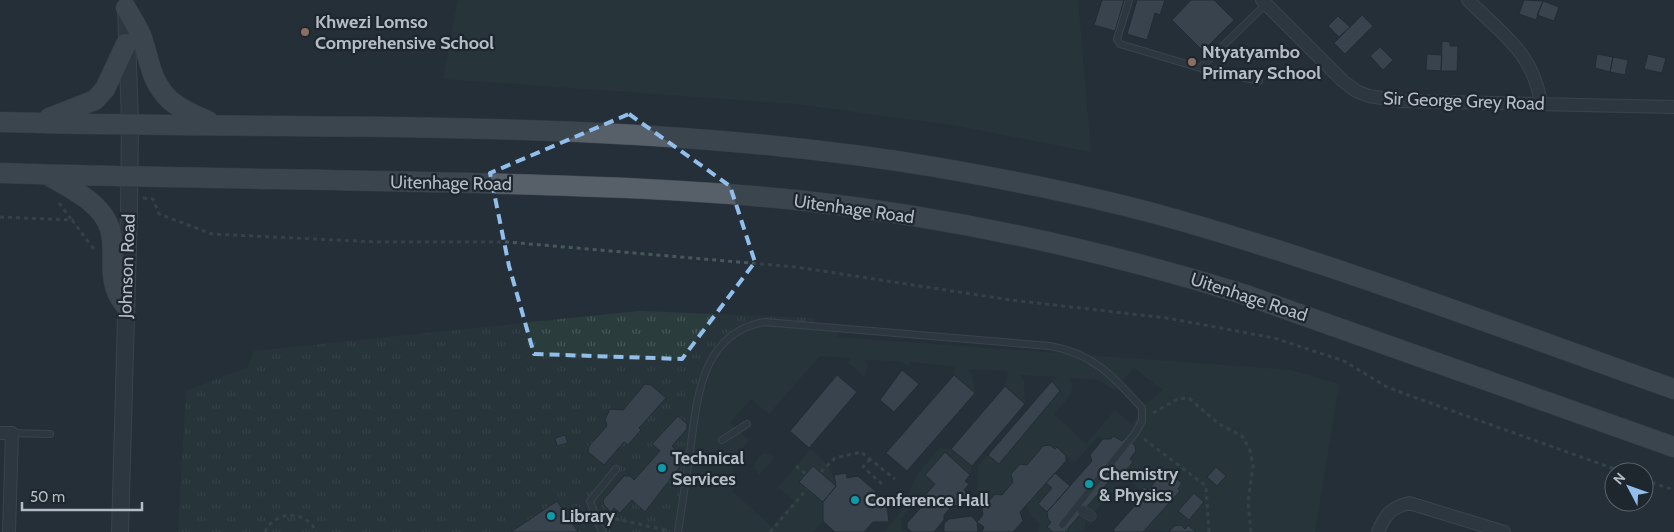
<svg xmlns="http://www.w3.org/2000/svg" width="1674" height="532" viewBox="0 0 1674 532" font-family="Cabin,sans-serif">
<defs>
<pattern id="park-tufts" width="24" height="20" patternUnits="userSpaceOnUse" patternTransform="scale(1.25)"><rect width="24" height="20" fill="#2a3d3c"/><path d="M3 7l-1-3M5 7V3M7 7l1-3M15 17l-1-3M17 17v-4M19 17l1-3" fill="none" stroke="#465757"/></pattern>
</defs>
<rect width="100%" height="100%" fill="#252f39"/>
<path fill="#2a3d3c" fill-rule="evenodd" d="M458,0H1078L1091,152L958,126L796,104L443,79Z
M755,324L837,327V337L1291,370L1339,384L1315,532H1196L1188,525L1185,529L1181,525L1174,526L1169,532L1151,530L1143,532L1180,491L1178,489L1182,483L1173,476L1170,480L1166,476H1160L1148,490L1144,487L1141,490L1126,477L1086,521L1084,531L1065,532L1112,478L1133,462L1130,459L1136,451L1135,446L1126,437L1122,441L1113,436L1111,439H1103L1098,436L1075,463L1057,447L1055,449L1050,445L1043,446L1027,465L1020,464L1011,474L1013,482L1002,495L995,494L982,509L977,500L978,466L988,455L999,464L1060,391L1052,381L1058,377L1020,375L1024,381L1025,404L1005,386L1008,373L1006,371L967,369L972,375L975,393L954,375L955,367L950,366L910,362L909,367L901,361L865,360L868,365L865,377L848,363L851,358L820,356L769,414L751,399L730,423L749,440C736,456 728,463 737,484L731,490L772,527L794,501L778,487L811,449C824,461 833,469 836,486L814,467L800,482L823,502V521L813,532H678L696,399L719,348ZM1134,368L1163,390L1142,408L1132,425L1115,410L1086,444L1054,414C1062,404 1079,391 1069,378L1099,380L1114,390Z
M940,448L951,449L972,466L970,475L945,452L925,475L935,484L921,500L919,498L901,519V527L905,532H884L899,514L917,475Z
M765,453L775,457L759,475L754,468C755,460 758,456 765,453Z
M1046,483L1052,488L1038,504L1047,512L1048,519L1051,522L1047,527L1053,532H1038L1040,523L1031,516L1026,505Z"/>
<path fill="url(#park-tufts)" d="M639,311L815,318L813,324H755L719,348L701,382L678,532H602L600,528L594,532H578L557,501L511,532H178L186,391L248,367L254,351Z"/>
<path fill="#515c67" stroke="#202830" d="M1102,0H1124L1115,31L1094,25Z
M1137,0H1165L1160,15L1155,13L1147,40L1127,34Z
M1191,0H1214L1234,20L1203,51L1172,20Z
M1524,0L1543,1L1536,20L1519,14Z
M1543,1L1559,7L1554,21L1537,15Z
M1362,15L1373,26L1345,54L1334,43Z
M1338,16L1350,27L1339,37L1328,26Z
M1442,41L1450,42V46H1458L1457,71H1441Z
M1380,47L1393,60L1383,70L1370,56Z
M1427,54L1442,55L1441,71L1426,70Z
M1597,54L1613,57L1610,72L1595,68Z
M1648,54L1666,58L1662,73L1644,69Z
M1613,57L1628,60L1625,75L1610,72Z
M902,370L919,384L894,412L880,400Z
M837,375L857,392L809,448L790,431Z
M954,375L975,393L907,471L886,453Z
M1052,381L1060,391L999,464L988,455Z
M645,384L651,385L666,398L639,428L641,430L628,445L624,442L604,465L588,452L589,446L607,426L605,419L610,409L623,410Z
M1005,386L1025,404L972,466L951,449Z
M678,416L687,424V429L672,446L685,460L645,512L632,500L620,513L614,508L611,512L604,505L603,500L624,476H630L634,480L660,451L652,444Z
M565,435L568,443L557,446L555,438Z
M1113,436L1122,441L1126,437L1135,446L1136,451L1130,459L1133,462L1116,482L1112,478L1065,532H1053L1047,527L1051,522L1048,519L1047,512L1092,461L1090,455L1103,439H1111Z
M1050,445L1055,449L1057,447L1066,456V461L1020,512L1023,521L1013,532H982L984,527L977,522L983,515L982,509L995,494L1002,495L1013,482L1011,474L1020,464L1027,465L1043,446Z
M945,452L970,475L965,481L969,484L964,490L968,494L957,506L953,505L944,515V520L934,532H912L907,528V523L925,503L921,500L935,484L925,475Z
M813,466L836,486L823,502L799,482Z
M1216,467L1226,476L1217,486L1207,477Z
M846,473L847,478L858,476L883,498H886L889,522H873L864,532H835L823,521V502L836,486L834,475Z
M1055,473L1070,486L1047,512L1038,504L1052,488L1046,483Z
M1160,476H1166L1170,480L1173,476L1182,483L1178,489L1180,491L1143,532H1114V529L1138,502L1134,498L1144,487L1148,490Z
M1194,493L1204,502L1189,520L1178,511Z
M557,501L578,532H511Z
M971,516L977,522L978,532H944V524L949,519Z
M1181,525L1185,529L1188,525L1196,532H1169L1174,526Z"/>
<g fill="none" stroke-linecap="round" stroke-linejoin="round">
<defs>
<path id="service" d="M1129,0L1117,39L1120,44L1200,68L1259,81
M1200,68L1266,4
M12,433L50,434
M722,440L747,424
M602,532L590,501L616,469
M678,532C682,505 686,479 690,452C697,400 700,334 764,322L1050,346C1093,353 1114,377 1142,408V421L1136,432L1062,525"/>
<path id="pedestrian" d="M1083,511L1091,516"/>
<path id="minor" d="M1262,0L1343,81L1356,91L1369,96L1402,101L1674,107
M1468,0C1502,34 1534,53 1541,104
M0,433H12L9,532
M1378,532C1385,515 1390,508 1409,503L1504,532"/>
<path id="tertiary" d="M120,532L129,210L130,123L126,7"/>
<path id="primary" d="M126,8C131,17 137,26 141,35C150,60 150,82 171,101C182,110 196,116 208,121
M49,118L95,100L105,89L126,44
M0,122C311,131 626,115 935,167C1016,181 1098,197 1178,220C1346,268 1510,331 1674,389
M0,173C158,178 315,179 473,183C584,186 695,189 806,201C954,218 1101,250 1243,294L1674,447
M48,175C67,187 95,199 106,220C119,242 107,269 117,292C119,297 122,301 125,305"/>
</defs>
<use href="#service" stroke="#545c64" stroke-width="8"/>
<use href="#pedestrian" stroke="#545c64" stroke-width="11"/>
<use href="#minor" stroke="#545c64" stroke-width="14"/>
<use href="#tertiary" stroke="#545c64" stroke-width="18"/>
<use href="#primary" stroke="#424a52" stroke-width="21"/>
<path stroke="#475859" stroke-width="3" stroke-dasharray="4 4" stroke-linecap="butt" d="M143,198L153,199L159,214L212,234L377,242H507L796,267L1011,300L1167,318L1274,338L1344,361L1387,387L1408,395L1623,472
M59,203L72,220
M0,217L72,220L96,252
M1153,413L1179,398L1190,399L1219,424L1242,436L1250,450L1253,466L1248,502L1251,532
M1144,439L1206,486L1209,532
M870,459L863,467L882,484
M796,466L806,474
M821,472L835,458L861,452L895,479
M1644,480L1674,490
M607,517L669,531
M265,532C274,510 308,510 316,532
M770,532L807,489"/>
<use href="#service" stroke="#394149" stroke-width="6"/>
<use href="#pedestrian" stroke="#394149" stroke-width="10"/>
<use href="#minor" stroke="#394149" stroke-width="12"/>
<use href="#tertiary" stroke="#394149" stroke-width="16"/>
<use href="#primary" stroke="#576069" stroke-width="20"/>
</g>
<path d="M0 0H1674V532H0ZM629,114L730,186L755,262L682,359L534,354L509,266L490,173Z" fill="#252f39" fill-opacity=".55" fill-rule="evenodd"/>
<path fill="none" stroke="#92beeb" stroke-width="4" stroke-dasharray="10 6" stroke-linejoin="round" d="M629,114L730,186L755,262L682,359L534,354L509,266L490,173Z"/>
<g fill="#8d6e63" stroke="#1e262e" stroke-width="2">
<circle cx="305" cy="32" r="5"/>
<circle cx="1192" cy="62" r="5"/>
</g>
<g fill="#0f9aa8" stroke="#1e262e" stroke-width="2">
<circle cx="662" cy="468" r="5"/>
<circle cx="1089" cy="484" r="5"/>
<circle cx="855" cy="500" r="5"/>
<circle cx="551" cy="516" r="5"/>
</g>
<g text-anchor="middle" stroke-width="4.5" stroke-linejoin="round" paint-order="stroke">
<g font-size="18" font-weight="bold" fill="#b4bcc5" stroke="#1e262e" text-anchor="start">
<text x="315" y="28">Khwezi Lomso<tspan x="315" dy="21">Comprehensive School</tspan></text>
<text x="1202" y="58">Ntyatyambo<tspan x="1202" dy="21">Primary School</tspan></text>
<text x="672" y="464">Technical<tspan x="672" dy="21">Services</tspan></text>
<text x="1099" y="480">Chemistry<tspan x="1099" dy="21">&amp; Physics</tspan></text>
<text x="865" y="506">Conference Hall</text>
<text x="561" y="522">Library</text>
</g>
<g font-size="18" fill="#b4bcc5" stroke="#1e262e">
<text transform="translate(1464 101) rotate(2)" y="6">Sir George Grey Road</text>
<text transform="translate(451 183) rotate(1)" y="6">Uitenhage Road</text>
<text transform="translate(854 209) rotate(8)" y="6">Uitenhage Road</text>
<text transform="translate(127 266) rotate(-88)" y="6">Johnson Road</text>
<text transform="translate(1249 297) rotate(18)" y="6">Uitenhage Road</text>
</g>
</g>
<g transform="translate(1629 487) rotate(311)"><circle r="24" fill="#1e262e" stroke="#5a626a"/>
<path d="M0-4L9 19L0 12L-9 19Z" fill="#92beeb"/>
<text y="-8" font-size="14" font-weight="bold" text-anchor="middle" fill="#b4bcc5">N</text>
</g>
<path d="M22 502v8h120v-8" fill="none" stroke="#b4bcc5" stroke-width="2.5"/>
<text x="30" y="502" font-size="15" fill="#b4bcc5" stroke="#1e262e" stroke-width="4" paint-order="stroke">50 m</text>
</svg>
